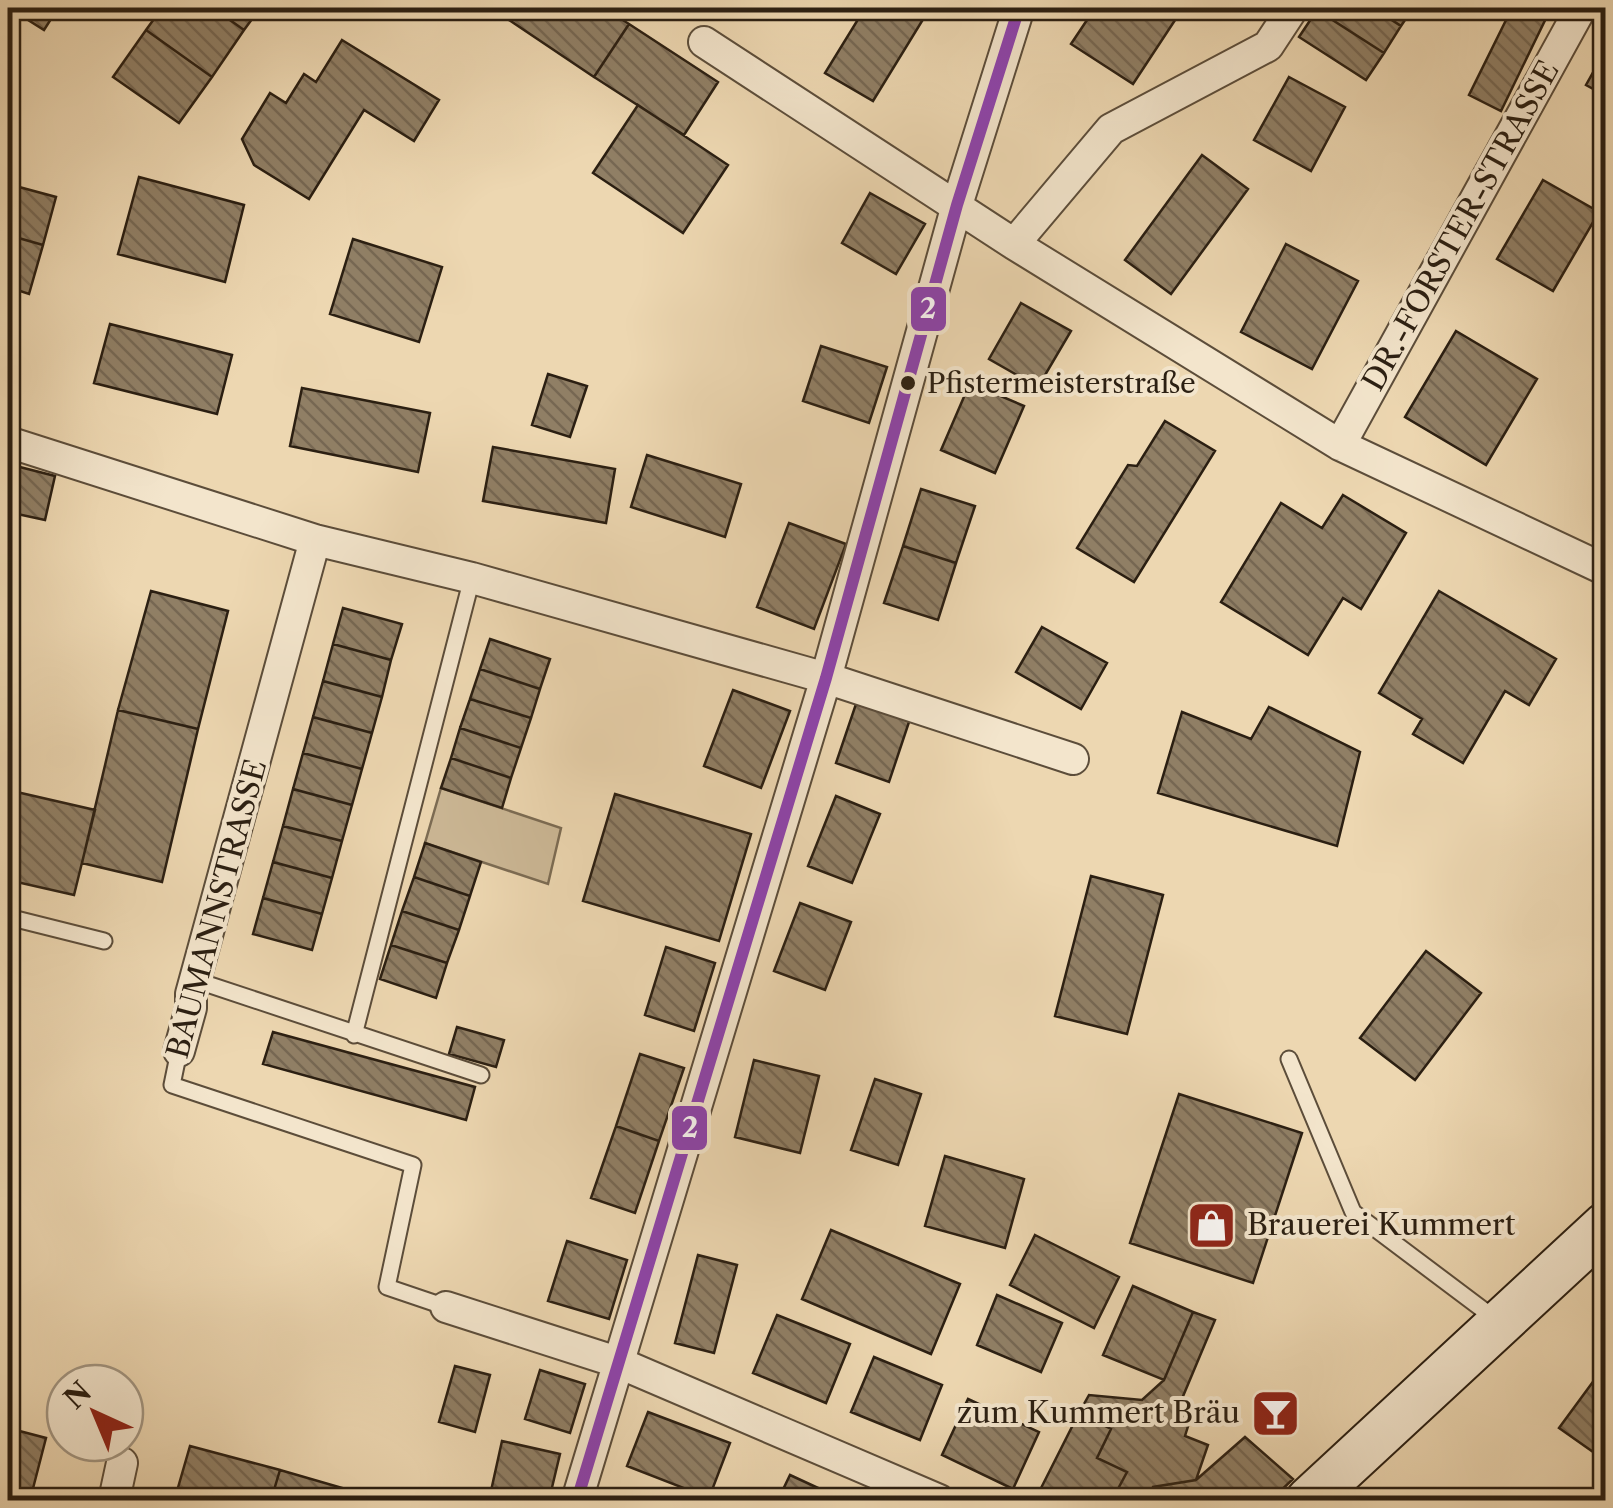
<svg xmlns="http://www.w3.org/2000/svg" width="1613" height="1508" viewBox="0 0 1613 1508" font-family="'Libre Caslon Text',serif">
<defs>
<pattern id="building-back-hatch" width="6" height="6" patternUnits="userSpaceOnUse" patternTransform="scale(2.5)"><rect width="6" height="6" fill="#907f65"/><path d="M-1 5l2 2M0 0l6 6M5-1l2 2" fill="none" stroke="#766752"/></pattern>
</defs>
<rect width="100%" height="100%" fill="#edd7b1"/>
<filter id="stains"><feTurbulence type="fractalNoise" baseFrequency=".002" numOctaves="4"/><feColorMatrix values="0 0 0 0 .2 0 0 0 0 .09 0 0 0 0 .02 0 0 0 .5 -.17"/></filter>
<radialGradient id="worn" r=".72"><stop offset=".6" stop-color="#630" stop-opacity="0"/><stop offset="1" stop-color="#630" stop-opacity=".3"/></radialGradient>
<path fill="#ccb896" stroke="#7c6c54" stroke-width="2.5" d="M441,788L561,828L548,884L425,843Z"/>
<path fill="url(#building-back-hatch)" stroke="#2b1f12" stroke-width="2.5" d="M9,8H58L44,30Z
M162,8H213L244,30L212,77L146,30Z
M213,8H260L244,30Z
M508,8H604L629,24L594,77L503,16Z
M865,8H930L873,101L825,73Z
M1095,8H1183L1133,84L1071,44Z
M1318,8H1373L1401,26L1384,53L1317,10Z
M1373,8H1413L1401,26Z
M1512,8H1551L1501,111L1469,95Z
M1317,10L1384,53L1366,80L1299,37Z
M629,24L718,82L684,135L594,77Z
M146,30L212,77L179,123L113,77Z
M342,40L439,100L414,141L364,110L309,199L254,165L242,139L270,93L286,103L304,74L316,82Z
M1606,49V96L1586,85Z
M1289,77L1345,107L1311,171L1254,140Z
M638,105L728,165L683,233L593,173Z
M1202,155L1248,189L1171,294L1125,260Z
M139,177L244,205L225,282L118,254Z
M1543,180L1599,212L1553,291L1497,259Z
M8,184L56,197L43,245L8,235Z
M870,193L925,224L896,274L842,243Z
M8,235L43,245L29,294L8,287Z
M353,239L442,267L419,342L330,314Z
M1286,244L1358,281L1312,369L1241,332Z
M1021,303L1071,331L1038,387L989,359Z
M110,324L232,355L217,414L94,383Z
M1456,331L1537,379L1486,465L1405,417Z
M821,346L887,367L869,423L803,401Z
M548,374L587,386L570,437L532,425Z
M970,383L1024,406L995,473L941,450Z
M302,388L430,413L418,472L290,446Z
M1165,421L1215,451L1134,582L1077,548L1128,465L1137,466Z
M493,447L615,469L606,523L483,501Z
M647,455L741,484L725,537L631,507Z
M8,464L55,476L45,520L8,512Z
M921,489L975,506L956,563L903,546Z
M1343,495L1406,533L1361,609L1343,598L1308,655L1221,602L1281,503L1322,528Z
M789,523L846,544L814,629L757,607Z
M903,546L956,563L938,620L884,603Z
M151,591L228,611L198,729L118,710Z
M1439,591L1556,659L1529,705L1505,691L1463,763L1413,734L1422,719L1379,693Z
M343,608L402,624L391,660L333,644Z
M1042,627L1107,663L1081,709L1016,672Z
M490,639L550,659L540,689L480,669Z
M333,644L391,660L382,697L323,681Z
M480,669L540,689L531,718L470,699Z
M323,681L382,697L372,733L313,717Z
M733,690L790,711L761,788L704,766Z
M858,698L911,716L889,782L836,763Z
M470,699L531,718L521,748L460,728Z
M1269,707L1360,752L1337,846L1158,793L1182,712L1251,739Z
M118,710L198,729L162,882L82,863Z
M313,717L372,733L362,769L303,753Z
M460,728L521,748L511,778L451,758Z
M303,753L362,769L352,805L293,789Z
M451,758L511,778L502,808L441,788Z
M293,789L352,805L342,841L283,826Z
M8,790L95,810L74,895L8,880Z
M615,794L751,834L719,941L583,901Z
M836,796L880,814L852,883L808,866Z
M283,826L342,841L332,878L273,862Z
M425,843L481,862L470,896L414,877Z
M273,862L332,878L322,914L263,898Z
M1091,876L1163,895L1127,1034L1055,1016Z
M414,877L470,896L459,930L402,911Z
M263,898L322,914L312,950L253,934Z
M800,903L851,922L825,990L774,971Z
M402,911L459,930L447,963L391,945Z
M391,945L447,963L436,998L380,979Z
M666,947L715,963L694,1031L645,1015Z
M1426,951L1481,993L1415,1080L1360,1038Z
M457,1027L504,1040L496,1067L449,1054Z
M273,1032L475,1087L466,1120L263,1064Z
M640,1054L684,1068L659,1141L616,1126Z
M754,1060L819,1076L800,1153L735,1137Z
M875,1079L921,1094L898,1165L851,1150Z
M1179,1094L1302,1133L1253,1283L1130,1243Z
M616,1126L659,1141L635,1213L591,1198Z
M945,1156L1024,1179L1005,1248L925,1226Z
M831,1230L960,1284L931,1354L802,1299Z
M1035,1235L1119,1277L1094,1328L1010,1285Z
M567,1241L627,1260L609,1319L548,1301Z
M698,1255L737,1265L714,1353L675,1343Z
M1133,1286L1193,1312L1164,1380L1103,1355Z
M997,1295L1062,1323L1041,1372L977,1345Z
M1193,1312L1215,1320L1176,1413L1190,1420L1185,1436L1208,1445L1196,1480L1153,1487L1147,1500H1112L1127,1472L1097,1458L1111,1429L1079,1413L1089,1395L1142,1400L1164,1380Z
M777,1315L850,1344L826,1403L753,1373Z
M874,1357L942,1385L920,1440L851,1412Z
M1606,1364V1461L1559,1428Z
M455,1366L490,1375L475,1432L439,1422Z
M540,1370L585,1384L570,1433L525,1419Z
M968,1399L1039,1432L1013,1489L942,1455Z
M648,1412L730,1443L709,1498L627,1466Z
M1079,1413L1111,1429L1097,1458L1127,1472L1112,1500L1036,1498Z
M8,1428L46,1438L30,1500H8Z
M1245,1437L1293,1479L1271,1500H1147L1153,1487L1196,1480Z
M502,1441L560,1454L549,1500H489Z
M190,1446L280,1470L271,1500L175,1498Z
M280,1470L370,1496L368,1500H271Z
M790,1475L844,1500H778Z"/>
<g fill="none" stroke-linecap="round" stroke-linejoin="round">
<defs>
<path id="service" d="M8,917L104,941
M195,980L481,1075
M354,1035L472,578
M179,1051L172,1085L413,1165L387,1287L446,1307
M1289,1059L1353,1212L1498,1321"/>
<path id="minor" d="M704,42L1014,244L1340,445L1606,570
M1014,244L1111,129L1268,46L1293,8
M8,442L315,540L472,578L826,678L1073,759
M1340,445L1581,8
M179,1051L191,1008V994L315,540
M446,1307L617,1362L939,1500
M114,1500L122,1463
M577,1500L826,678L957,205L1019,8"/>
<path id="secondary" d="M1309,1500L1606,1225"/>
</defs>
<use href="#service" stroke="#5c4d3a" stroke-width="19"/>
<use href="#minor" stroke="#5c4d3a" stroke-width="34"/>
<use href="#secondary" stroke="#2b1f12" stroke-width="49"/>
<use href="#service" stroke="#f3e5cc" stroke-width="15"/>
<use href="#minor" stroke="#f3e5cc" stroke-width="30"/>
<use href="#secondary" stroke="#f3e5cc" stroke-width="45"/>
<defs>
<path id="bus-1" d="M577,1500L826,678L957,205L1019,8"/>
</defs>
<use href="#bus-1" stroke="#f3e5cc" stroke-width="20"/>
<use href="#bus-1" stroke="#8e44ad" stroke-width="12"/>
</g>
<defs>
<symbol id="shop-square" viewBox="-11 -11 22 22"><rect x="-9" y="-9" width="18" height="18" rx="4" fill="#8f2418" stroke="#f3e5cc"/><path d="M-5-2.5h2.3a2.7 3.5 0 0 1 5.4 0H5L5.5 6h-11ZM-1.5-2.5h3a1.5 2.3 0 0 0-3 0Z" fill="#fff"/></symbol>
<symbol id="bar-square" viewBox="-11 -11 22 22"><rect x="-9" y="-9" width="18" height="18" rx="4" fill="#8f2418" stroke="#f3e5cc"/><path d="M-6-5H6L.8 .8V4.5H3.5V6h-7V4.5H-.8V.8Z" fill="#fff"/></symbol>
</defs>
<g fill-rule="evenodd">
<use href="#shop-square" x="1184" y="1198" width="55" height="55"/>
<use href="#bar-square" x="1248" y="1386" width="55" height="55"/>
</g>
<circle fill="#2b1f12" stroke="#f3e5cc" stroke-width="4" cx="908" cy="383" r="9"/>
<g text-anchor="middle" stroke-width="8" stroke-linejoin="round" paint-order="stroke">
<g font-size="28" fill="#2b1f12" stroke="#f3e5cc" text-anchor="start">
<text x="927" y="393">Pfistermeisterstraße</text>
</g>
<g font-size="30" fill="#2b1f12" stroke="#f3e5cc">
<text transform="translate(1461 226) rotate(-61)" y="10">DR.-FORSTER-STRASSE</text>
<text transform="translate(217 909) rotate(-75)" y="10">BAUMANNSTRASSE</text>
</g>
<g font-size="30" fill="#2b1f12" stroke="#f3e5cc" text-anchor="start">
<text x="1247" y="1235">Brauerei Kummert</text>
<text x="1240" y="1423" text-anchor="end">zum Kummert Bräu</text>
</g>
</g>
<g stroke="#f3e5cc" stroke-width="4">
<rect x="909" y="285" width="39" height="48" rx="10" fill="#8e44ad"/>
<rect x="670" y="1104" width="39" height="48" rx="10" fill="#8e44ad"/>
</g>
<g font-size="28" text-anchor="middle" font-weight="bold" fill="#fff">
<text x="928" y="318">2</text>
<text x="690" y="1137">2</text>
</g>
<rect width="1613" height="1508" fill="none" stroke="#edd7b1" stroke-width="40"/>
<rect x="10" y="10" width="1593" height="1488" fill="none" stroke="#2b1f12" stroke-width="5"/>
<rect x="20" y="20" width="1573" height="1468" fill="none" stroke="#2b1f12" stroke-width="2.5"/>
<g transform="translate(95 1413) rotate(316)"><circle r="48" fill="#f3e5cc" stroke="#a39682" stroke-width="2.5"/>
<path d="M0-8L18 38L0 25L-18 38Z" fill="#8f2418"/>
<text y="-15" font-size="28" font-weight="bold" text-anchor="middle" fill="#2b1f12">N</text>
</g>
<rect width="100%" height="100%" filter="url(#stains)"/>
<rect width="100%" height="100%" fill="url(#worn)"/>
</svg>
